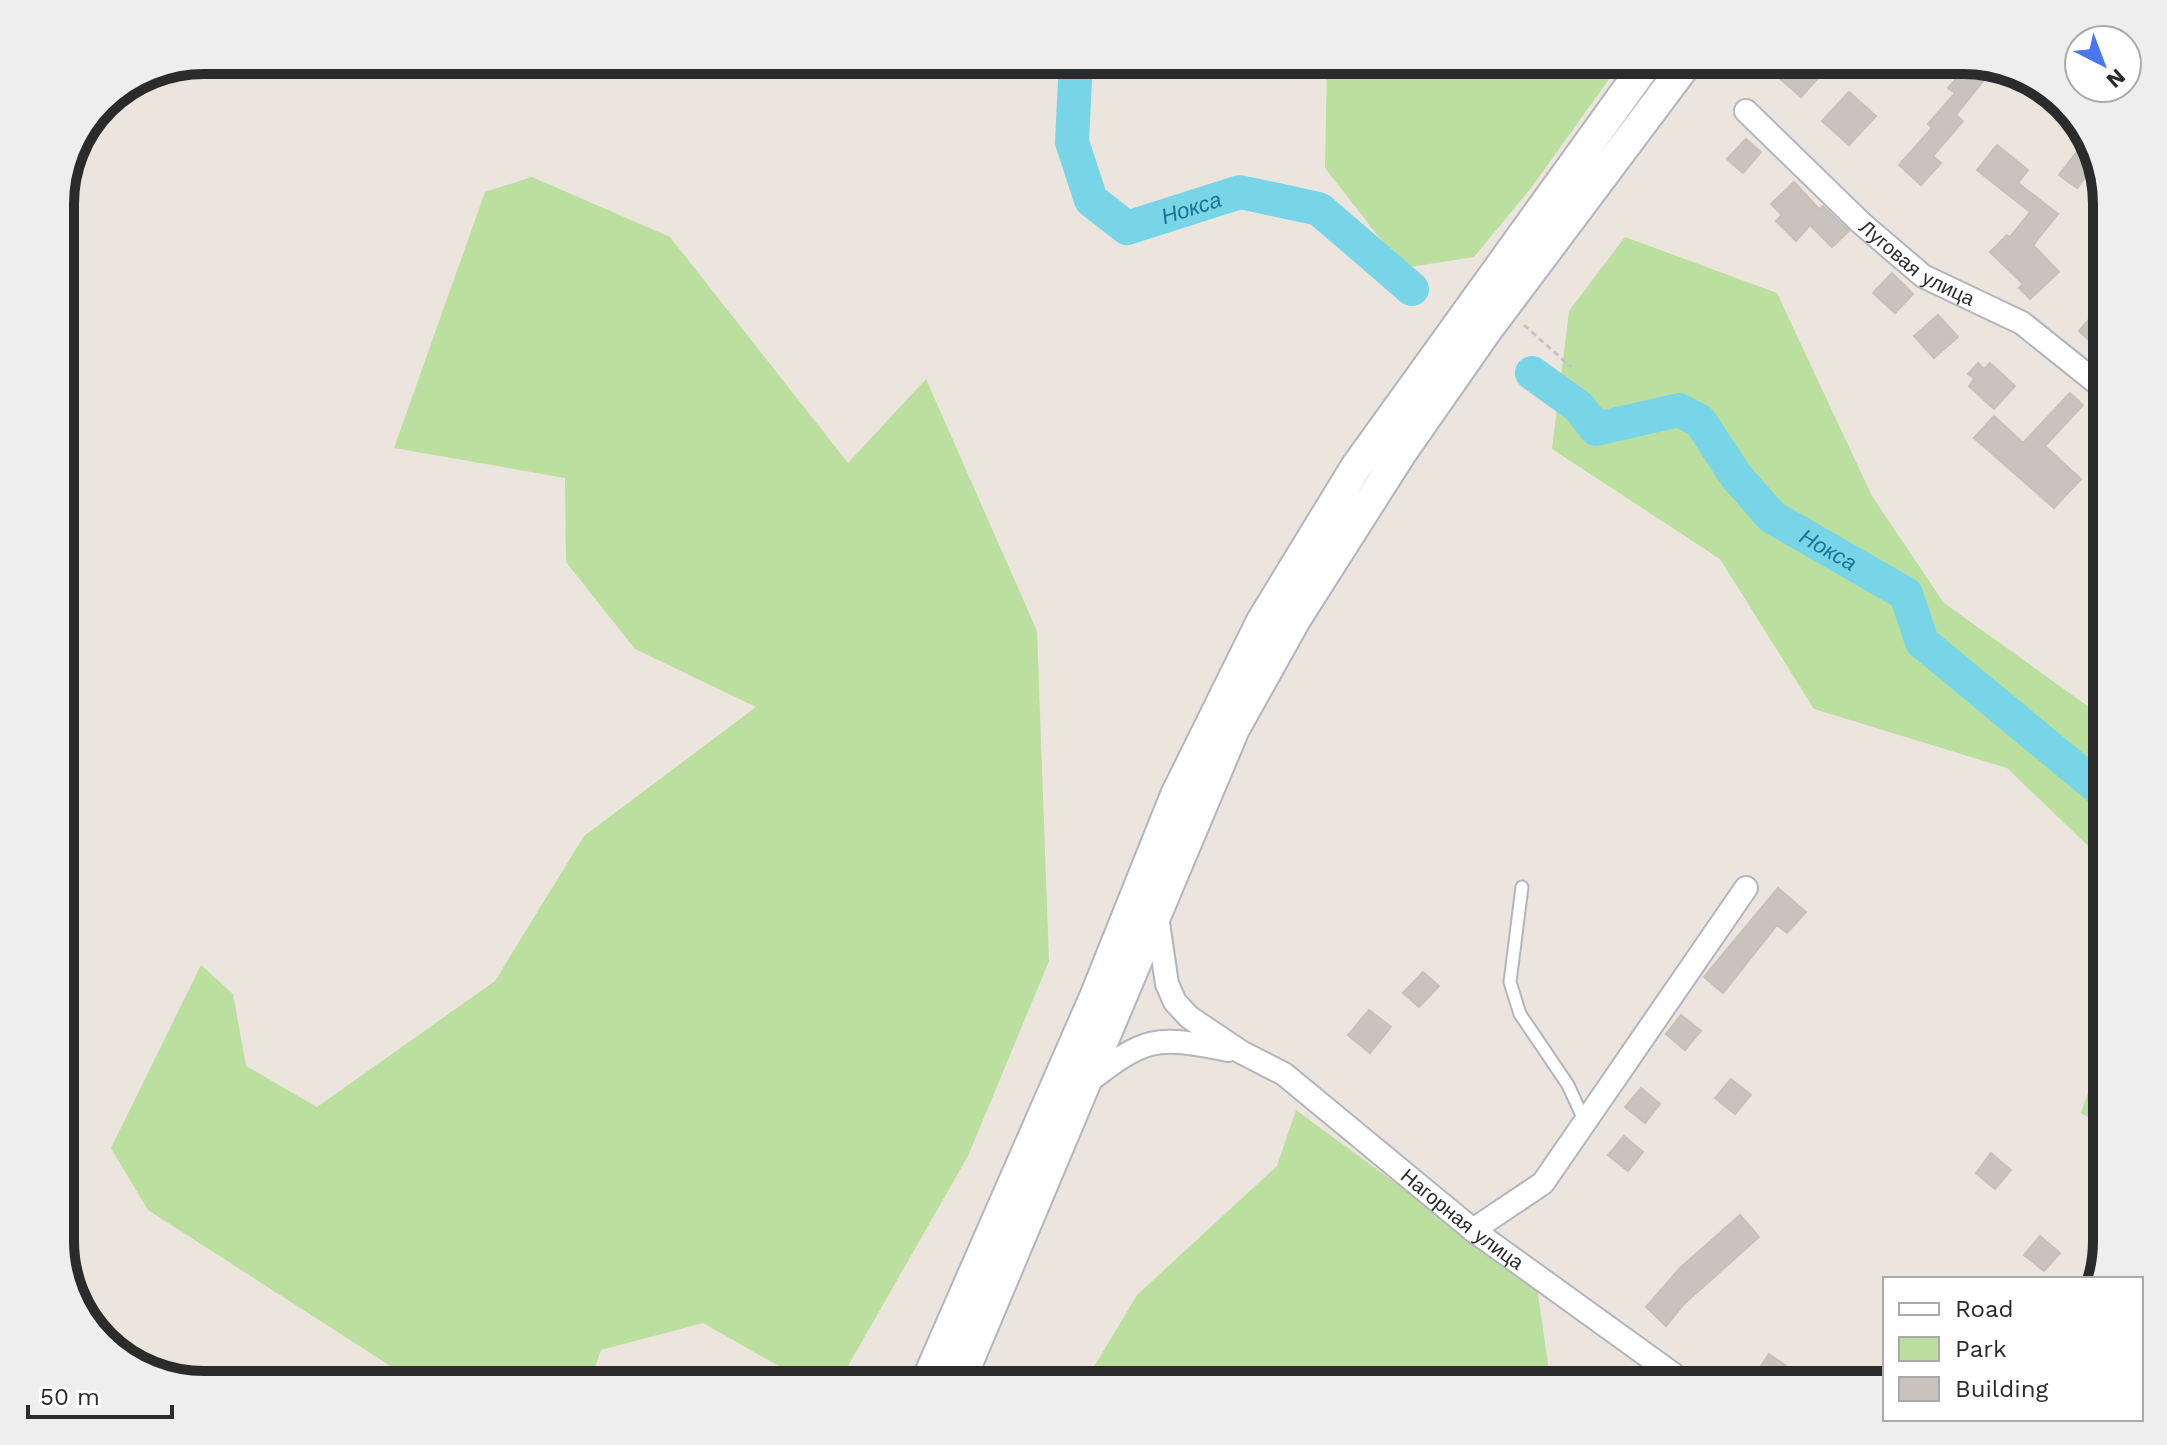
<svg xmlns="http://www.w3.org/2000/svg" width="2167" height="1445" viewBox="0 0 2167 1445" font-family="'Work Sans',sans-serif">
<rect width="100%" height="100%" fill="#ece5de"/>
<path fill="#bbdf9e" d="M1327,60H1616L1620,64L1531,188L1474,257L1403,268L1325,168Z
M532,177L670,237L848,463L926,379L1037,631L1049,961L968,1156L837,1385H812L703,1323L601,1350L589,1385H420L148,1210L111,1148L201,965L233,994L246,1066L317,1107L495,981L584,836L756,707L635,649L566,562L565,478L394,448L485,192Z
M1625,237L1777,293L1872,496L1944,603L2107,720V864L2007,768L1814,709L1720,559L1552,449L1569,311Z
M2107,1038V1127L2081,1113Z
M1296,1110L1537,1287L1551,1385H1083L1137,1295L1277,1166Z"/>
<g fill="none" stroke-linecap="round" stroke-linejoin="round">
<g stroke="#78d5e7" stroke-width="34">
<path id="s1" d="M1076,60L1072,142L1091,200L1127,228L1240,192L1319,209L1412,289"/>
<path id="s2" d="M1532,373L1579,407L1596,429L1679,410L1700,421L1736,476L1772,517L1906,594L1922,642L2107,795"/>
</g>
</g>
<path fill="#c8c3bd" stroke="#c7c0b8" stroke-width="2" d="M1791,60H1820L1828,67L1801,97L1777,76Z
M1967,66L1984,80L1956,115L1963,121L1933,156L1941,163L1921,185L1899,165L1932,128L1928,124L1955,93L1948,88Z
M1849,92L1876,116L1849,145L1822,121Z
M1746,139L1761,152L1743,173L1727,159Z
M1997,145L2028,170L2018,183L2058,214L2033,245L2059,272L2030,299L2019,288L2023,284L1990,252L2007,235L2010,237L2030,212L1977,170Z
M2079,149L2097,162L2077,188L2059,175Z
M1794,182L1819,209L1823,206L1849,231L1832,247L1810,225L1796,241L1776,221L1782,215L1771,204Z
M1892,273L1913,294L1895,313L1873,293Z
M2107,299V331L2094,345L2079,331Z
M1938,315L1958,337L1934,358L1914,336Z
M1978,363L1984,369L1990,363L2015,386L1994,409L1969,386L1974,379L1968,374Z
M2070,393L2083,405L2045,446L2081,479L2054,508L1974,438L1994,416L2023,443Z
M1778,888L1806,912L1787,933L1777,925L1723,993L1704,977Z
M1423,972L1439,986L1419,1007L1403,993Z
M1369,1010L1391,1027L1370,1053L1348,1035Z
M1681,1015L1701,1031L1685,1050L1666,1034Z
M1731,1079L1751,1095L1735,1114L1715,1098Z
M1641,1088L1660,1104L1645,1123L1625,1107Z
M1624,1136L1643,1152L1628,1171L1608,1155Z
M1991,1153L2011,1170L1995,1189L1976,1173Z
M1740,1215L1759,1237L1684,1304L1666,1326L1646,1307L1680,1268Z
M2040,1236L2060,1253L2044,1271L2024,1255Z
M1769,1354L1814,1385H1763L1753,1378Z"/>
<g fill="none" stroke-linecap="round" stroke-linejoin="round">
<defs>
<path id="service" d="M1522,887L1510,982L1520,1014L1568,1085L1585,1122"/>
<g id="minor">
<path id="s3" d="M1746,111L1860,222L1923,276L2022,323L2107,391"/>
<path id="s4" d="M1157,916L1167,984L1175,1002L1189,1017L1241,1052L1284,1074L1473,1230L1688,1385"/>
<path d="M1085,1084C1146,1037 1153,1035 1228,1050"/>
<path d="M1473,1230L1543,1183L1746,888"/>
</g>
<path id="secondary" d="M925,1385L1095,997L1176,795L1262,621L1356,467L1649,60
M958,1385L1234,729L1296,618L1401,453L1486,331L1689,60"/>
</defs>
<use href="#service" stroke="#b2b5be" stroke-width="15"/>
<use href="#minor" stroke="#b2b5be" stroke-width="26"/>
<use href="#secondary" stroke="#b2b5be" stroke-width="34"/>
<path stroke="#c4c4c4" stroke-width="3" stroke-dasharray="6 4" stroke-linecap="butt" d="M1524,325L1571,367"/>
<use href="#service" stroke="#fff" stroke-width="11"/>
<use href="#minor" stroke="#fff" stroke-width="22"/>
<use href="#secondary" stroke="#fff" stroke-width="30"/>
</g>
<g text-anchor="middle" stroke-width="7" stroke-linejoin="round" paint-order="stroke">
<g font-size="20" fill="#2b2b2b" stroke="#fff">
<text dy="7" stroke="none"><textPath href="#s3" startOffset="230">Луговая улица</textPath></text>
<text dy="7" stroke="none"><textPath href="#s4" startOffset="450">Нагорная улица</textPath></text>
</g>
<g font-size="22" font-style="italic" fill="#167594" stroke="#fff">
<text dy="8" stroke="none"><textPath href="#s1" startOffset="256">Нокса</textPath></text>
<text dy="8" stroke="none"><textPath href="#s2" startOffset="380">Нокса</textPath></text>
</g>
</g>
<path d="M0 0H2167V1445H0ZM204 74H1963A130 130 0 0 1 2093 204V1241A130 130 0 0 1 1963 1371H204A130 130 0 0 1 74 1241V204A130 130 0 0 1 204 74Z" fill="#eee" fill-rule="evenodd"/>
<path fill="none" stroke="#2b2b2b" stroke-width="10" d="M204 74H1963A130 130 0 0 1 2093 204V1241A130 130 0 0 1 1963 1371H204A130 130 0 0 1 74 1241V204A130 130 0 0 1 204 74Z"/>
<rect x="1883" y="1277" width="260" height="144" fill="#ffffff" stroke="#aaaaaa" stroke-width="2"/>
<rect x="1899" y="1303" width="40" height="12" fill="#ffffff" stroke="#aaaaaa" stroke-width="2"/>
<text x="1955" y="1317" font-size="24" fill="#2b2b2b">Road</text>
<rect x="1899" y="1337" width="40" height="24" fill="#bbdf9e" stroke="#aaaaaa" stroke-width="2"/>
<text x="1955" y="1357" font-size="24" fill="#2b2b2b">Park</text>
<rect x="1899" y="1377" width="40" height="24" fill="#c8c3bd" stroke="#aaaaaa" stroke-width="2"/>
<text x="1955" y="1397" font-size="24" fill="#2b2b2b">Building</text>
<g transform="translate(2103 64) rotate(138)"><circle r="38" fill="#ffffff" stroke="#aaaaaa" stroke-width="2"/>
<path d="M0-6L14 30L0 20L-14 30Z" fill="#4978ee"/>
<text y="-12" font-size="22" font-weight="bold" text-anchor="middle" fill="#2b2b2b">N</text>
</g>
<path d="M28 1405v12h144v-12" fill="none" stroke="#2b2b2b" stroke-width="4"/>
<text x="40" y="1405" font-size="24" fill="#2b2b2b" stroke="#ffffff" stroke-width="6" paint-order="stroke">50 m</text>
</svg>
